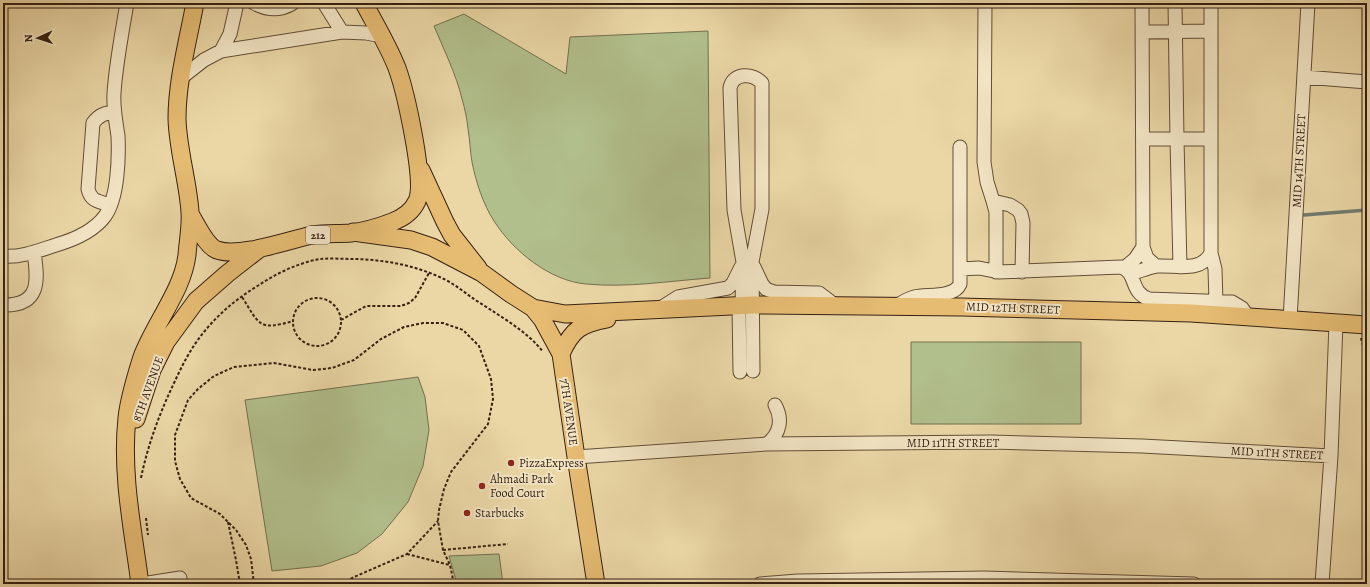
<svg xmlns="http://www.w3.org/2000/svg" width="1370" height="587" viewBox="0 0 1370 587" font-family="Alegreya,serif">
<rect width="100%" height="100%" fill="#ebd7a6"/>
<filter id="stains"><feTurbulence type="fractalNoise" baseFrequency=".005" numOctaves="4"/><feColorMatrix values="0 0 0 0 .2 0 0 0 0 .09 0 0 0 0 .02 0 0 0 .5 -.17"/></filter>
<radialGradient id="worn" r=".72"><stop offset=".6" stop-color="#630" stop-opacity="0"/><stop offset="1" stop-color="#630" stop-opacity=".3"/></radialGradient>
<path fill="#b1bf8c" stroke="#73704f" d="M464,14L566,74L570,37L708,31L710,278C669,281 627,288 586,284C550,281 513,251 494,221C483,204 476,182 472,162C470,151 470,140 468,129C467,119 465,109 462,99C456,74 444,50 434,26Z
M911,342H1081V424H911Z
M418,377L425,397L429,430L423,466L408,502L382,534L357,553L321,566L272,571L245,400Z
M499,554L503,584H457L449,556Z"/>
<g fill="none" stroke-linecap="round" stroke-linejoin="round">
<path stroke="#727b71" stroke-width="3.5" d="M1304,215L1367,210"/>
<defs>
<path id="minor" d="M254,3C268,11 280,11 293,3
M324,3L342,32
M985,3L984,162L987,182L993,201L996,212V272
M1142,3L1143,247L1147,258L1156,266
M1175,3L1177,139L1180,267
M1142,32L1211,31
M221,51L230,34L237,3
M1304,77L1367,82
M181,78L204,60L221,51L342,32L366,33L382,36
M1143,139H1211
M993,201L1010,205L1018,210L1021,214L1023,223L1022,272
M110,205C99,201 91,202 88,189L93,123C99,115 105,113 114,112
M1211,253L1215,269L1216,302
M3,256C21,258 40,250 56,245C73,240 94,231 105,216C118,198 119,158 118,136C116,122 113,108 114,93C116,63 122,33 127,3
M754,267L762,284L766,289L774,292L819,293L836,306
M1124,268L1135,259L1143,247
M961,269L979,268L999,272L1121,267C1138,273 1129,292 1149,299L1232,302L1242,308L1248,317
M1130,274C1139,272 1148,267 1157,266C1176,265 1201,273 1211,253V3
M3,305C41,306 38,280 34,252
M739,306L740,372
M742,306L743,262L734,210L730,88C733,72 753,73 762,83V209L752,262L753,371
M897,306C902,302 908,299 914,297C928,294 954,298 960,284V147
M659,309L678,297L728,288L733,283L741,267
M1290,320L1308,3
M767,444C780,434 783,419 775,405
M576,457L767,444L991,442L1142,446L1331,456
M142,584L180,578
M760,584L798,581L984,578L1194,584
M1322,584L1331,456L1336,323"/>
<path id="major" d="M421,170L445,222L452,235L478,268
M190,214C196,223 206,246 217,250C239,258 289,240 312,235C325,233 338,234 351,233C365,231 379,227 392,222C403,218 412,212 417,201C426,181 405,90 397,68C388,45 375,24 364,3
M353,232L411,240L432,247L482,273L511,294L533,308L542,319L561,354L576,457L596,584
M533,308L565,314L752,305L961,307L1191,313L1367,325
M561,354C572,329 581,324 607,319
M136,419L152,370L166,342L196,301L228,273L259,249
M140,584C133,530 121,474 127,418C129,398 136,376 142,357C154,324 183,290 187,255C188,241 191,226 190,212C188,181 178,151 177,119C177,80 188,41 195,3"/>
</defs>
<use href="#minor" stroke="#624e37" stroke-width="15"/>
<use href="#major" stroke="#352012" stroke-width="19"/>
<path stroke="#352012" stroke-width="2" stroke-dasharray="3 2" stroke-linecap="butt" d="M242,297C260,325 258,331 293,321
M293 322a24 24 0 1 1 48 0a24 24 0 1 1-48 0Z
M341,320L366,306H401L409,303L415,298L429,273
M1361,338L1363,346L1367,352
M141,478C148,444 160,412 175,381C184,361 195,341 210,325C224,309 241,296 259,285C277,273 298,263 320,259C331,258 344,259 356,259C387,260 418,266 446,280C455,285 463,291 471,297C493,312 528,331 543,352
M146,518L148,535
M228,522L236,560L240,584
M443,550L508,544
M407,554L450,565
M254,584L251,559L246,545L236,530L220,514L191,498L180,479L175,461V435L188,400L198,389L214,376L234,367L274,363L313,370L332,368L354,360L381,339L404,327L423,323H443L463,330L479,346L491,379L493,399L488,424L451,472L444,489L439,510L438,521L443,550L450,565L454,584
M342,584L354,577L407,554L438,521"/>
<use href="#minor" stroke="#f2e5c5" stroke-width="13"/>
<use href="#major" stroke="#e6bc73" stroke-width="17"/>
</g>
<g fill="#8f2418" stroke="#f2e5c5" stroke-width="1.5">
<circle cx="511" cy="463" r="4"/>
<circle cx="482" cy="486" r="4"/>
<circle cx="467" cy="513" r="4"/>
</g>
<g text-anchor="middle" stroke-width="4" stroke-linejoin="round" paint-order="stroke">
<rect fill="#f2e5c5" stroke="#6e5b48" stroke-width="1" x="306" y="226" width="24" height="18" rx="3"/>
<g font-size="11" font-weight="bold" fill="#352012">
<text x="318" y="239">212</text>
</g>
<g font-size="12" fill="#352012" stroke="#f2e5c5">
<text transform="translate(1299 161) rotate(-87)" y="4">MID 14TH STREET</text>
<text transform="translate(1013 308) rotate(2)" y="4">MID 12TH STREET</text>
<text transform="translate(148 389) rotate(-70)" y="4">8TH AVENUE</text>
<text transform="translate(569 412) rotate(82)" y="4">7TH AVENUE</text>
<text x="953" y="447">MID 11TH STREET</text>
<text transform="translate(1277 453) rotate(3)" y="4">MID 11TH STREET</text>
</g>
<g font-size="12" fill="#352012" stroke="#f2e5c5" text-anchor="start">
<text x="519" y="467">PizzaExpress</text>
<text x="490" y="483">Ahmadi Park<tspan x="490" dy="14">Food Court</tspan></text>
<text x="475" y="517">Starbucks</text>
</g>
</g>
<rect width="1370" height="587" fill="none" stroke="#ebd7a6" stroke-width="16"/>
<rect x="4" y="4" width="1362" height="579" fill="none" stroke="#352012" stroke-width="2"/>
<rect x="8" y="8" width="1354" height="571" fill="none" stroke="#352012"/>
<g transform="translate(38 38) rotate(267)" stroke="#f2e5c5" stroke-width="3" paint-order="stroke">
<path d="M0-3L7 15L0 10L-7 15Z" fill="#352012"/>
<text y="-6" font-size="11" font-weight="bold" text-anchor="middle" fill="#352012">N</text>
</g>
<rect width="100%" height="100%" filter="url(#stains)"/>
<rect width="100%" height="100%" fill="url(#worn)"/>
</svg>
